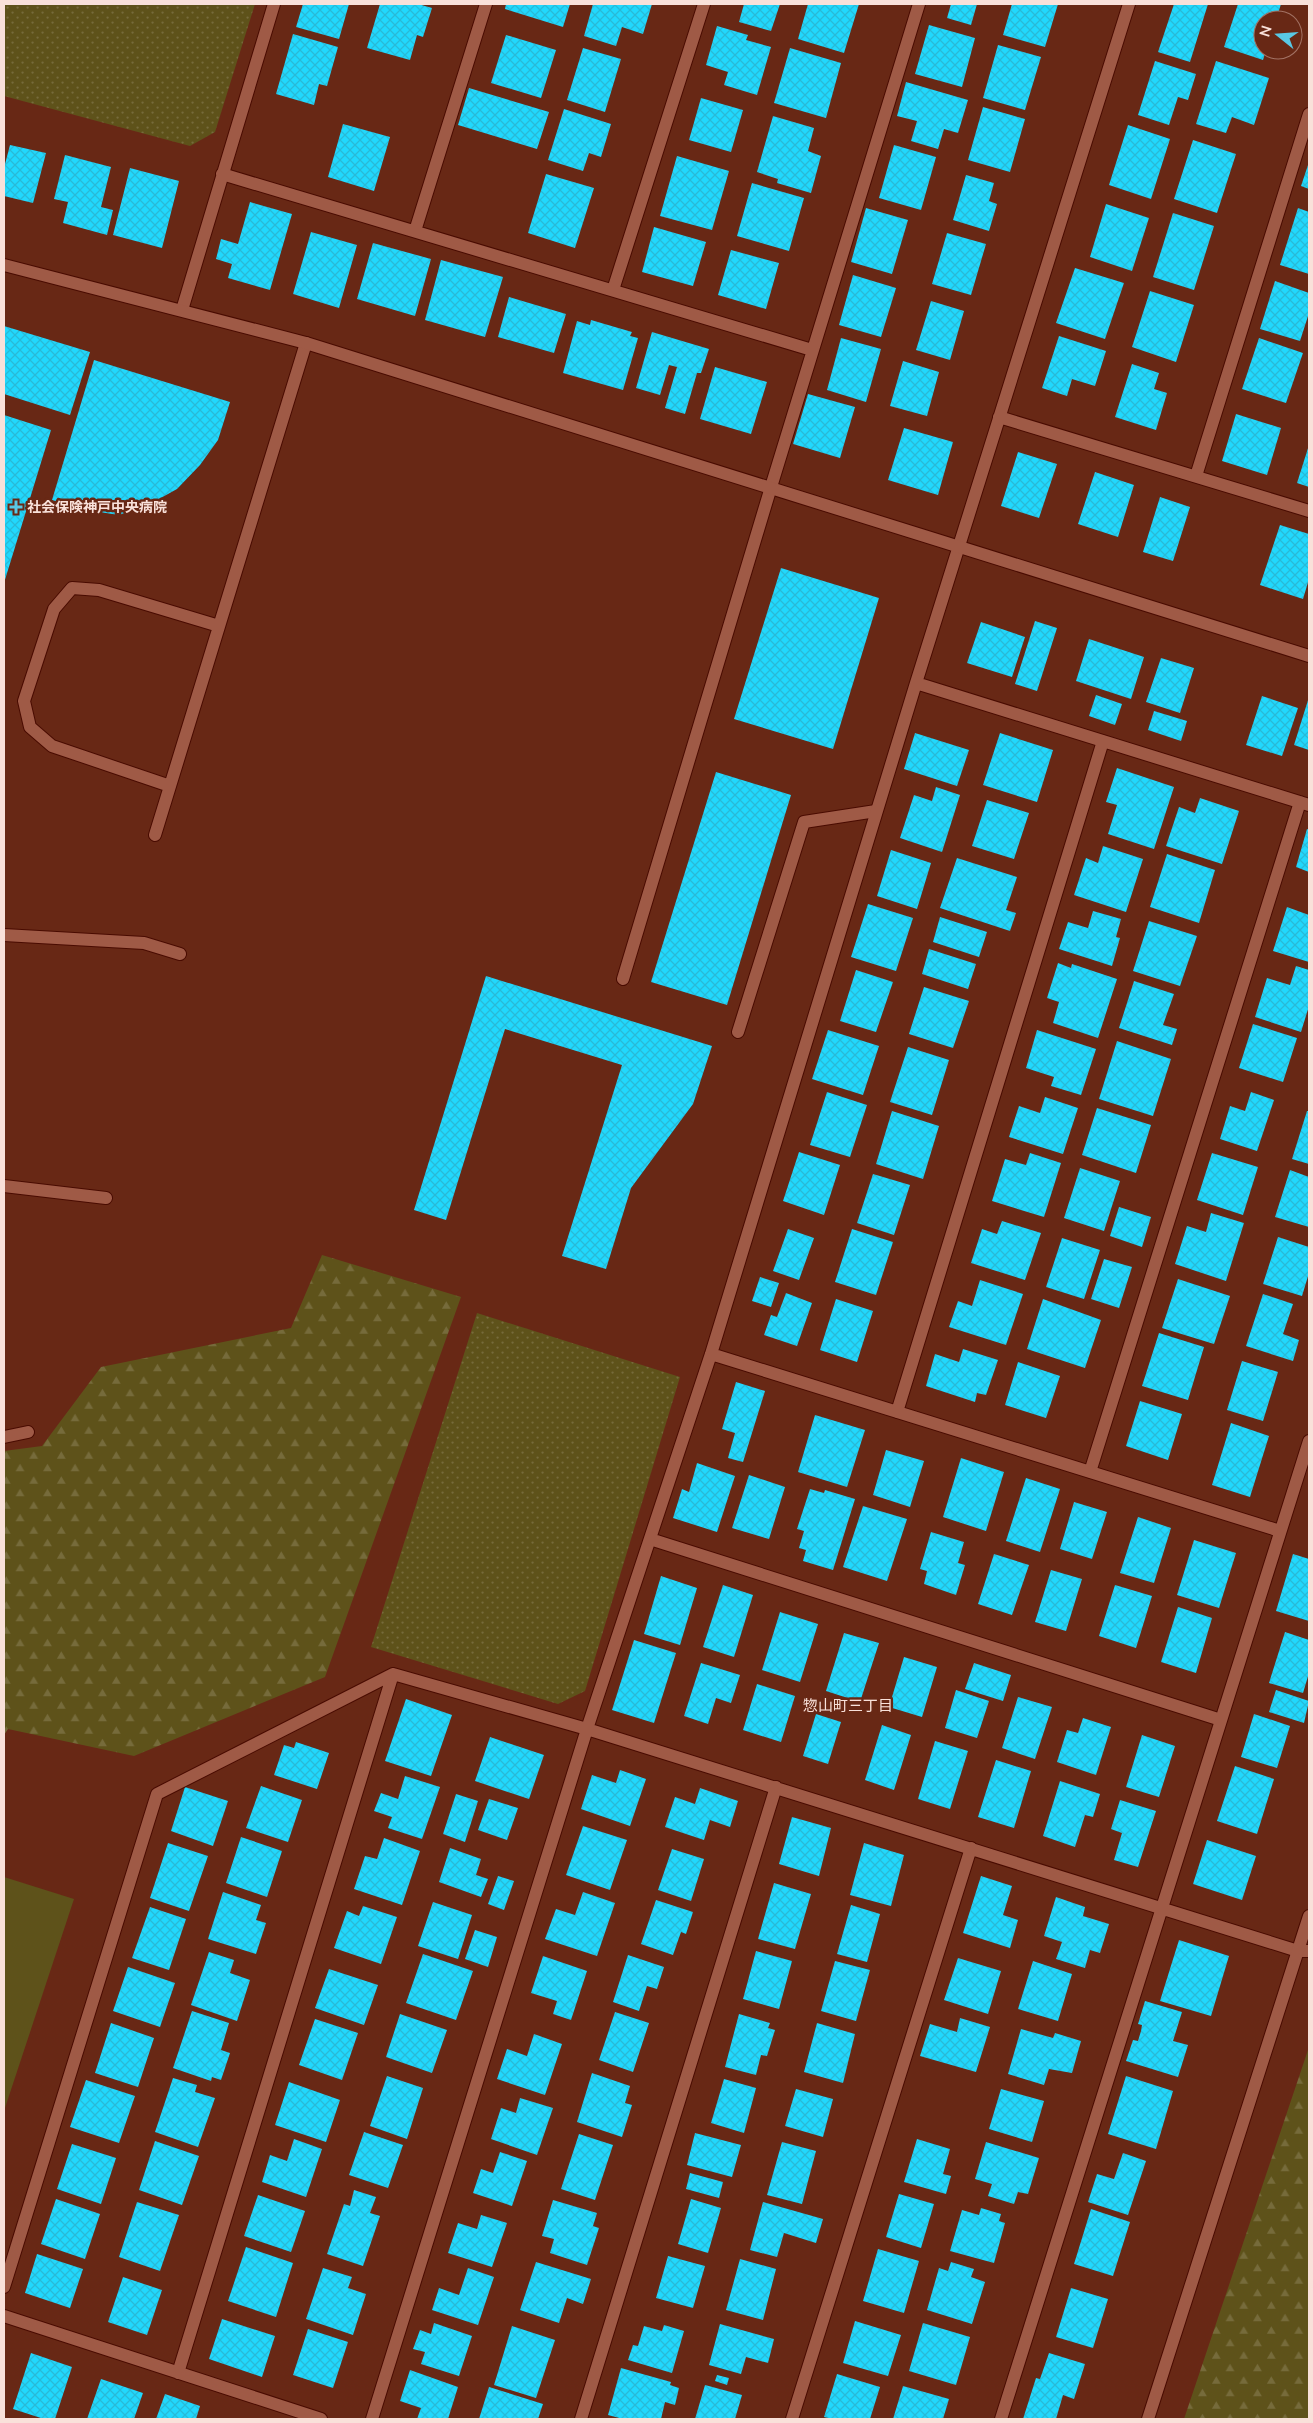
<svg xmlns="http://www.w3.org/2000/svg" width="1313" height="2423" viewBox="0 0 1313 2423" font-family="Lato,'Noto Sans JP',sans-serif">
<defs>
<pattern id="forest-firs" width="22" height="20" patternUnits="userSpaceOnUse" patternTransform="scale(1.25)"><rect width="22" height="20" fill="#5e521a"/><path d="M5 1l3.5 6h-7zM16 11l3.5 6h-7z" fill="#766b3b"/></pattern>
<pattern id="park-dots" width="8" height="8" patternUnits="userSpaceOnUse" patternTransform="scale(1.25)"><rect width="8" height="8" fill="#5e521a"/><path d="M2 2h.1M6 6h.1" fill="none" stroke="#766b3b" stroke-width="1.8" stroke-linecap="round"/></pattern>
<pattern id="building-cross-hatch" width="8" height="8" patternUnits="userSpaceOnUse" patternTransform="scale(1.25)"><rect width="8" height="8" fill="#21d8fd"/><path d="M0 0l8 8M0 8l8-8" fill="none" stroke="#29bad7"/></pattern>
</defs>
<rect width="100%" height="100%" fill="#682815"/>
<path fill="#5e521a" d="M4,1877L74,1899L4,2111Z"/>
<path fill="url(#forest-firs)" d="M322,1255L461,1297L325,1677L134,1756L8,1729L4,1735V1451L42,1446L101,1367L291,1328Z
M1309,2047V2419H1184Z"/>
<path fill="url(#park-dots)" d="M4,4H255L215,132L190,146L4,96Z
M477,1313L680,1377L585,1691L558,1704L371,1647Z"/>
<path fill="url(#building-cross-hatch)" d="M303,4H349L339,39L296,27Z
M380,4H418L432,8L423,37L417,35L410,60L367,48Z
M506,4H570L563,27L505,9Z
M593,4H652L643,34L622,27L616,46L584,36Z
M744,4H780L771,31L739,22Z
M808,4H859L844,53L798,39Z
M951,4H977L971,25L947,18Z
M1012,4H1058L1045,47L1003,35Z
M1174,4H1208L1190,62L1158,52Z
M1238,4H1281L1276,20H1263V50H1266L1263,60L1224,47Z
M929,25L975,38L962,87L915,74Z
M717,26L748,35L746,40L771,47L757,95L724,85L728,72L706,65Z
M293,34L338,47L327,86L319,84L314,105L276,94Z
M506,35L556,50L541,98L491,83Z
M998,45L1041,57L1025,110L983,98Z
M583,48L621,59L605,112L567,100Z
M790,48L841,63L826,118L774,103Z
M1155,61L1196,74L1188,100L1178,97L1169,125L1138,115Z
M1216,61L1269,78L1254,125L1232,117L1226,133L1196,124Z
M906,82L968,100L958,133L944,129L938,149L911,141L917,121L897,116Z
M469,88L549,112L537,149L458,125Z
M701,98L743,110L731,152L689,140Z
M983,107L1025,119L1010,172L968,160Z
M564,109L611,124L601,157L589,153L583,171L548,160Z
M773,116L814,128L808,151L821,156L811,193L777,183L778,179L757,172Z
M343,124L390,137L374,191L328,177Z
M1128,125L1170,139L1151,199L1109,185Z
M1193,140L1236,154L1217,213L1174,199Z
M10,145L46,153L33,203L4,196V168Z
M894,145L936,157L921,210L879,198Z
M65,155L111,167L101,207L113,210L107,235L63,223L68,202L54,199Z
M677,156L729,171L712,230L660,216Z
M1309,162V189L1301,186Z
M130,168L179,181L162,248L113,235Z
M546,174L594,188L575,248L528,233Z
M966,175L994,183L989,201L997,204L989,231L953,220Z
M752,183L804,198L789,251L737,236Z
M250,202L292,214L270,290L228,278L232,264L216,259L221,239L238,244Z
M1106,204L1149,218L1132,271L1090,257Z
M866,208L908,220L892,274L851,262Z
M1298,208L1309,212V274L1280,265Z
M1173,213L1214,226L1194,290L1153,277Z
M654,227L706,242L693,286L642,272Z
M311,232L357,245L339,308L293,294Z
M947,233L986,244L971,295L932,284Z
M373,243L431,259L415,316L357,299Z
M731,250L779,263L766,309L718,295Z
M441,260L503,277L485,337L425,320Z
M1075,268L1124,283L1105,339L1056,323Z
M853,275L896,288L881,337L839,325Z
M1275,281L1309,293V313L1300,341L1260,329Z
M1150,291L1194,305L1176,362L1132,347Z
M509,297L566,314L554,353L498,337Z
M931,301L964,311L950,360L916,350Z
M591,320L632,332L630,336L638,338L623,390L563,373L577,321L590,325Z
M4,326L90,352L70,415L4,394Z
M652,332L709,349L701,373H697L685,414L665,408L677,367L669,365L660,395L636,388Z
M1059,336L1106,351L1095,386L1072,379L1067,396L1042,388Z
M841,338L881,349L866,402L827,390Z
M1259,338L1303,353L1286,403L1242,389Z
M94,360L230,402L218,440L200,465L177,489L150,504L119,515L86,510L52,500Z
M903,361L939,372L927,416L890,406Z
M1132,364L1159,373L1154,389L1167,393L1156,430L1115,417Z
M715,367L767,382L751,434L700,419Z
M808,394L855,407L840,458L793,444Z
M1236,414L1281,428L1267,475L1222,461Z
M4,415L51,430L4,583Z
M904,428L953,442L938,495L888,480Z
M1309,445V487L1297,483Z
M1018,452L1057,464L1039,518L1001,506Z
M1095,472L1134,485L1118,537L1078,524Z
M1160,497L1190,507L1173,561L1143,552Z
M1280,525L1309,534V579L1303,599L1260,585Z
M781,568L879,598L833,749L734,719Z
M1035,621L1057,628L1037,691L1015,684Z
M981,622L1025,637L1012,677L967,663Z
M1089,639L1144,657L1131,699L1076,681Z
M1161,658L1194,668L1180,713L1146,702Z
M1096,695L1122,704L1115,725L1089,716Z
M1262,696L1298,708L1282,756L1246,745Z
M1309,697V750L1294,745Z
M1154,711L1187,721L1181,741L1148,730Z
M915,733L969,750L957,786L904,769Z
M1000,733L1053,750L1037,802L983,785Z
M1117,768L1174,787L1154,849L1108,834L1117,805L1106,802Z
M716,772L791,795L727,1005L651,982Z
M936,787L960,795L942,852L900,838L914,795L932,801Z
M1200,798L1239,811L1222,864L1166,846L1179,807L1195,813Z
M987,800L1029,813L1014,859L972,846Z
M1307,829L1309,830V872L1296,867Z
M1103,846L1143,859L1126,912L1074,895L1086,858L1098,863Z
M891,850L931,863L917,909L877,896Z
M1167,854L1215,870L1199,923L1150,907Z
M957,858L1017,877L1006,910L1016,913L1010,931L940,908Z
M868,904L913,918L896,971L851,957Z
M1287,907L1309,915V962L1273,951Z
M1093,911L1121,919L1116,937L1120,938L1112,966L1059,949L1068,922L1088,928Z
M940,917L987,932L979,957L933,942Z
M1149,921L1197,936L1180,986L1133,971Z
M929,949L976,964L968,989L922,974Z
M1058,963L1071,968L1072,964L1117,979L1098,1038L1053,1023L1059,1002L1047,998Z
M1296,966L1309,970V1006L1301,1032L1255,1017L1267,978L1290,985Z
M856,970L893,982L876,1032L840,1021Z
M486,976L712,1046L693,1104L631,1188L606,1269L562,1256L622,1065L505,1029L446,1220L414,1210Z
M1134,981L1174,994L1163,1025L1177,1029L1172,1045L1119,1028Z
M924,987L969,1001L953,1048L909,1034Z
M1253,1024L1297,1038L1283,1082L1239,1068Z
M828,1030L879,1046L863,1095L812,1079Z
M1037,1030L1096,1049L1081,1095L1051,1086L1054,1077L1026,1068Z
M1117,1041L1171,1059L1153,1116L1099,1099Z
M908,1047L949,1060L932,1115L890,1102Z
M827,1092L867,1105L850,1157L810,1145Z
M1251,1092L1274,1100L1257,1151L1220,1139L1230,1106L1245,1111Z
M1045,1097L1078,1108L1063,1154L1009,1137L1019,1106L1040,1113Z
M1097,1108L1151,1125L1136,1173L1082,1155Z
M892,1111L939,1126L923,1179L876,1164Z
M1307,1111H1309V1164L1292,1159Z
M799,1152L840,1165L824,1215L783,1201Z
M1030,1153L1061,1163L1044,1217L992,1201L1005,1159L1026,1165Z
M1212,1153L1258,1167L1243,1215L1197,1200Z
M1080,1168L1120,1181L1104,1231L1064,1218Z
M1290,1170L1309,1177V1227L1275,1217Z
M873,1174L910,1185L894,1235L857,1223Z
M1119,1207L1151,1217L1142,1247L1110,1236Z
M1211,1213L1244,1223L1226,1281L1175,1264L1187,1226L1206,1232Z
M1002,1221L1041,1233L1025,1280L971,1263L982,1229L997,1234Z
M788,1229L814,1238L799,1280L773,1271Z
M852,1229L893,1242L876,1295L835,1282Z
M1278,1237L1309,1247V1273L1302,1296L1263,1284Z
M1062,1238L1100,1250L1084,1299L1046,1287Z
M1104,1259L1132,1267L1119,1308L1091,1299Z
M760,1277L779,1283L771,1307L752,1301Z
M1178,1279L1230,1296L1214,1344L1162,1328Z
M980,1280L1023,1294L1006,1345L949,1327L958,1301L972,1306Z
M786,1293L812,1303L797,1346L764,1335L771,1315L777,1317Z
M1263,1294L1293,1304L1283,1334L1299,1340L1293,1361L1246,1346Z
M836,1299L873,1311L857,1362L820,1350Z
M1043,1299L1101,1320L1085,1368L1027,1349Z
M1159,1333L1204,1347L1188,1400L1142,1386Z
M963,1349L998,1360L986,1395L977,1393L975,1402L926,1386L935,1354L959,1362Z
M1242,1361L1278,1372L1263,1421L1227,1410Z
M1018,1362L1060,1376L1046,1418L1005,1405Z
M736,1382L765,1391L743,1462L728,1458L735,1433L722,1429Z
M1140,1401L1182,1414L1168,1460L1126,1446Z
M815,1415L865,1430L847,1487L798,1472Z
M1231,1423L1269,1436L1250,1497L1212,1485Z
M886,1450L924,1461L910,1507L873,1495Z
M961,1458L1004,1472L986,1531L943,1517Z
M697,1463L735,1476L717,1532L673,1518L682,1489L689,1492Z
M749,1475L785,1487L769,1539L732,1528Z
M1026,1478L1060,1489L1040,1552L1006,1541Z
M810,1489L824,1493L825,1490L855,1499L833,1570L803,1561L806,1550L799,1548L804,1531L797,1529Z
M1074,1502L1107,1512L1092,1559L1060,1549Z
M863,1506L907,1519L887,1581L843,1567Z
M1138,1517L1171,1528L1154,1583L1120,1573Z
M931,1532L964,1542L958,1563L965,1565L956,1595L924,1584L927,1571L920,1569Z
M1194,1540L1236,1553L1219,1608L1177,1595Z
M994,1554L1029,1565L1012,1615L978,1604Z
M1293,1554L1309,1559V1621L1276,1611Z
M1051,1570L1082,1579L1066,1631L1035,1622Z
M661,1576L697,1588L680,1645L644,1634Z
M723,1585L753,1595L734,1657L703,1647Z
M1115,1585L1152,1596L1136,1648L1099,1636Z
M1178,1607L1212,1618L1196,1673L1161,1662Z
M780,1612L818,1624L800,1682L762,1670Z
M1285,1632L1309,1640V1673L1303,1693L1269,1683Z
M844,1633L879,1643L860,1702L826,1691Z
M634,1640L676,1653L654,1723L612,1710Z
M904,1657L937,1667L922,1717L889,1707Z
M701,1663L740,1675L731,1703L716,1698L708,1724L684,1716Z
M974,1663L1011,1675L1003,1701L965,1689Z
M757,1684L795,1696L781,1742L743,1730Z
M956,1690L989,1701L977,1738L945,1728Z
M1276,1690L1309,1701L1304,1723L1269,1712Z
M1018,1697L1052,1707L1035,1759L1002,1748Z
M406,1699L452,1715L431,1776L385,1761Z
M816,1714L841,1722L828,1764L803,1756Z
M1254,1714L1290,1726L1277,1768L1241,1757Z
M1083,1718L1111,1727L1096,1775L1057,1762L1067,1730L1078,1733Z
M882,1725L911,1735L894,1790L865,1780Z
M1142,1735L1175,1746L1159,1797L1126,1787Z
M490,1737L544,1755L529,1799L475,1781Z
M935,1741L968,1751L950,1809L918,1799Z
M296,1742L329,1753L317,1789L274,1775L284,1745L294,1748Z
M996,1760L1031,1771L1014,1828L978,1817Z
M1235,1766L1274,1779L1257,1834L1217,1821Z
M620,1770L646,1779L630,1826L581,1809L592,1775L616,1783Z
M405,1776L440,1787L422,1839L388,1828L392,1817L374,1811L381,1793L398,1799Z
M1060,1781L1100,1794L1093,1817L1085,1815L1075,1847L1043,1836Z
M261,1786L302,1800L288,1842L246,1828Z
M185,1787L228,1801L213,1846L171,1831Z
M700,1788L738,1801L730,1827L710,1820L704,1840L665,1827L675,1797L695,1804Z
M456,1794L478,1801L465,1842L443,1834Z
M489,1799L518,1808L507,1840L478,1830Z
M1120,1800L1156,1811L1138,1867L1114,1860L1122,1833L1111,1829Z
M792,1817L831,1828L819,1876L779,1864Z
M583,1826L627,1840L610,1890L566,1875Z
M241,1837L282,1851L267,1897L226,1883Z
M384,1838L420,1851L402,1905L354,1889L365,1856L377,1859Z
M1207,1840L1256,1856L1242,1900L1193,1884Z
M168,1843L208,1856L189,1911L150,1898Z
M864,1843L904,1855L891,1906L850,1895Z
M450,1848L481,1859L476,1875L488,1879L481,1897L439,1882Z
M672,1849L704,1859L691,1901L658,1890Z
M498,1876L514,1881L504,1910L488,1904Z
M981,1876L1012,1886L1003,1915L1018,1920L1010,1948L963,1933Z
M774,1883L811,1894L795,1949L758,1939Z
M223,1892L261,1905L256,1920L266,1923L256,1954L208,1939Z
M583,1892L615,1903L597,1956L545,1939L556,1909L575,1915Z
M1056,1897L1085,1907L1083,1916L1109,1924L1100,1953L1090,1950L1085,1968L1056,1959L1062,1942L1044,1936Z
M656,1900L693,1912L686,1934L681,1932L673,1955L641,1944Z
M433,1902L472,1915L458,1959L418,1946Z
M851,1905L880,1914L867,1962L837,1954Z
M363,1906L397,1917L381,1964L334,1948L347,1911L359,1916Z
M150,1907L186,1919L169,1970L132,1958Z
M475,1930L497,1937L488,1967L465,1959Z
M1179,1940L1229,1956L1211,2016L1160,2001Z
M756,1951L792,1961L779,2009L743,1999Z
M209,1952L234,1960L230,1973L250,1980L237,2021L191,2005Z
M423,1954L473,1971L456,2020L406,2003Z
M628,1955L664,1967L657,1989L647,1986L639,2011L613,2002Z
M543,1956L587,1971L571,2020L553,2014L557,2001L531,1993Z
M958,1958L1001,1971L988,2014L944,2000Z
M835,1961L870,1970L856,2021L821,2011Z
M1033,1961L1072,1974L1058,2021L1018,2009Z
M128,1967L175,1983L160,2027L113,2011Z
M329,1969L378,1985L364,2025L315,2008Z
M1145,2001L1182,2012L1173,2041L1188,2045L1178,2077L1126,2061L1133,2040L1138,2041L1141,2031L1142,2025L1138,2024Z
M192,2011L229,2023L221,2050L230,2053L221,2080L212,2077L211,2081L173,2068Z
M615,2012L649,2023L633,2072L599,2060Z
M400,2014L447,2030L432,2073L386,2057Z
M739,2014L770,2023L768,2028L775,2030L767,2056L761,2055L756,2075L725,2067Z
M960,2018L990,2027L976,2072L920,2056L930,2024L957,2032Z
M315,2019L358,2033L342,2080L299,2065Z
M111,2023L154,2038L138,2087L95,2073Z
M817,2023L855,2034L843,2083L804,2072Z
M1021,2029L1053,2038L1055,2033L1081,2041L1072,2073L1049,2069L1044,2085L1008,2074Z
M534,2034L562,2044L545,2095L497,2079L507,2049L527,2056Z
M592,2073L630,2086L625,2103L632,2105L622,2137L577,2122Z
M387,2076L423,2088L407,2139L370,2126Z
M1126,2076L1173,2091L1156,2149L1108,2134Z
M173,2078L197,2085L195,2092L215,2098L198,2147L155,2132Z
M724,2079L756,2088L744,2133L711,2123Z
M86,2080L135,2096L119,2143L70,2127Z
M289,2082L340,2100L326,2142L275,2125Z
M796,2089L833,2099L823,2137L785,2126Z
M1001,2089L1044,2101L1032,2142L989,2129Z
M520,2098L553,2108L537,2155L491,2139L501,2108L516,2113Z
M364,2132L403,2145L388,2188L349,2175Z
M695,2133L741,2145L732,2177L687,2165Z
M579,2134L613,2145L595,2200L561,2189Z
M294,2139L322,2149L306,2197L262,2182L270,2155L287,2161Z
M917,2139L950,2149L943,2174L951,2176L946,2194L904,2182Z
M155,2141L199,2156L182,2205L139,2190Z
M782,2142L816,2151L802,2204L767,2195Z
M986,2142L1039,2158L1028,2194L1018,2192L1014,2204L988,2196L992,2184L975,2179Z
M72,2144L116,2158L101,2204L57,2189Z
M500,2152L527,2161L512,2206L473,2193L481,2169L493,2173Z
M1123,2153L1146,2161L1128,2215L1088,2202L1097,2174L1114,2179Z
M690,2173L723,2182L719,2198L686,2189Z
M354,2190L376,2197L370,2213L380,2216L363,2266L327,2254L344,2204L350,2206Z
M899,2194L934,2204L921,2248L886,2237Z
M258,2195L305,2211L291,2252L244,2236Z
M56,2199L100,2214L85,2259L41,2244Z
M691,2199L721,2208L708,2253L678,2244Z
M553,2200L597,2213L593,2226L599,2228L587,2265L550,2253L554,2239L542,2236Z
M137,2202L179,2215L160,2271L119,2257Z
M763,2202L823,2219L816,2243L784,2233L777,2257L750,2250Z
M981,2208L1001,2214L999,2221L1005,2223L994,2263L950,2251L962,2210L979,2215Z
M1091,2209L1130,2222L1113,2276L1074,2264Z
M481,2215L507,2223L492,2267L448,2253L458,2223L477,2229Z
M246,2247L293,2263L276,2317L228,2301Z
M878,2249L919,2261L904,2313L863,2301Z
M37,2254L83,2269L70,2308L25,2293Z
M668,2256L705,2266L693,2308L656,2298Z
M740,2259L776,2269L763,2320L726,2310Z
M536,2262L591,2279L583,2304L567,2298L559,2323L520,2310Z
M951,2262L974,2269L971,2277L985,2282L972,2324L927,2310L939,2268L948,2271Z
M323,2268L352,2277L348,2288L366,2294L353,2335L306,2319Z
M468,2268L494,2277L478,2325L432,2310L439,2288L459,2295Z
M123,2277L162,2290L147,2335L108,2322Z
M1071,2288L1108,2299L1093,2348L1056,2337Z
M222,2319L275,2336L262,2377L209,2359Z
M855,2321L901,2335L888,2376L843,2363Z
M434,2323L472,2336L459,2376L421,2364L425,2352L413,2349L420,2330L431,2334Z
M923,2323L970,2337L956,2385L909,2371Z
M720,2324L774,2339L768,2363L746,2357L741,2374L709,2365Z
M664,2325L684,2331L672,2373L628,2360L633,2345L638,2346L644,2326L662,2331Z
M512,2326L555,2340L536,2398L494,2385Z
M308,2329L348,2342L333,2388L293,2375Z
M31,2353L72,2367L55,2419H44L13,2409Z
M1049,2353L1085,2364L1074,2399L1063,2395L1056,2419H1023L1036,2378L1040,2379Z
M621,2368L671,2382L670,2385L679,2388L675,2405L665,2402L661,2419H623L608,2415Z
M410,2370L458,2387L448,2419H417L421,2408L400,2401Z
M837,2374L880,2387L870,2419H832L824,2417Z
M717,2375L729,2378L727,2385L715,2381Z
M101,2379L143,2393L134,2419H87Z
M705,2385L742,2395L735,2419H695Z
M903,2386L949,2399L943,2419H893Z
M489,2387L543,2404L538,2419H479Z
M165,2394L200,2406L196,2419H156Z"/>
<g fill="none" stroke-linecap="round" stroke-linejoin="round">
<defs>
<path id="service" d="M170,786L52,746L30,727L24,701L54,609L72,588L99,590L219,626
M155,835L306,343
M4,935L144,943L180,954
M623,979L771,487
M738,1032L804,822L876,811
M4,1186L106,1198
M4,1437L28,1432"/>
<path id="minor" d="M222,174L812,350
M415,231L486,4
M613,290L704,4
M182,310L274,4
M999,417L1309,511
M1196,476L1309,114
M771,487L919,4
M916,683L1309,805
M711,1354L1280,1531
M897,1412L1103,741
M1090,1472L1300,802
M650,1539L1221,1720
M4,2287L157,1794L393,1674L587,1729L1298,1951H1309
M4,2316L321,2419
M178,2373L393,1674
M372,2419L587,1729L711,1354L916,683L1129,4
M581,2419L776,1787
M792,2419L971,1848
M1001,2419L1309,1441"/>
<path id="tertiary" d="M4,265L306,343L1309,656
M1148,2419L1309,1916"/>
</defs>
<use href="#service" stroke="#490b00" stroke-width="14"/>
<use href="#minor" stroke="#490b00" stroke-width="14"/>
<use href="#tertiary" stroke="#490b00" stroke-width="14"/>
<use href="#service" stroke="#9f5a46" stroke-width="12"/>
<use href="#minor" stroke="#9f5a46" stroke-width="12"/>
<use href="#tertiary" stroke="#9f5a46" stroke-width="12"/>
</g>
<path fill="#59c8e4" stroke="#682815" stroke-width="2" d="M13.5 499.5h5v5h5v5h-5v5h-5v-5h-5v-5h5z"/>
<g text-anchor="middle" stroke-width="5" stroke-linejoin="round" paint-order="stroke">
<g font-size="14" font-weight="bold" fill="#f9e1da" stroke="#682815" text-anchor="start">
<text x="27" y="512">社会保険神戸中央病院</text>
</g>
<g font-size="15" fill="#f9e1da" stroke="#682815">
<text x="848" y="1711">惣山町三丁目</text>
</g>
</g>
<rect width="1313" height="2423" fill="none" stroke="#f9e1da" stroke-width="10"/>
<g transform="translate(1278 35) rotate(287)"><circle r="24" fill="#682815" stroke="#a27264"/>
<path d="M0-4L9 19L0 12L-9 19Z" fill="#59c8e4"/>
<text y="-8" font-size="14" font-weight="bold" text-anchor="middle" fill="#f9e1da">N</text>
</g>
</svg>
